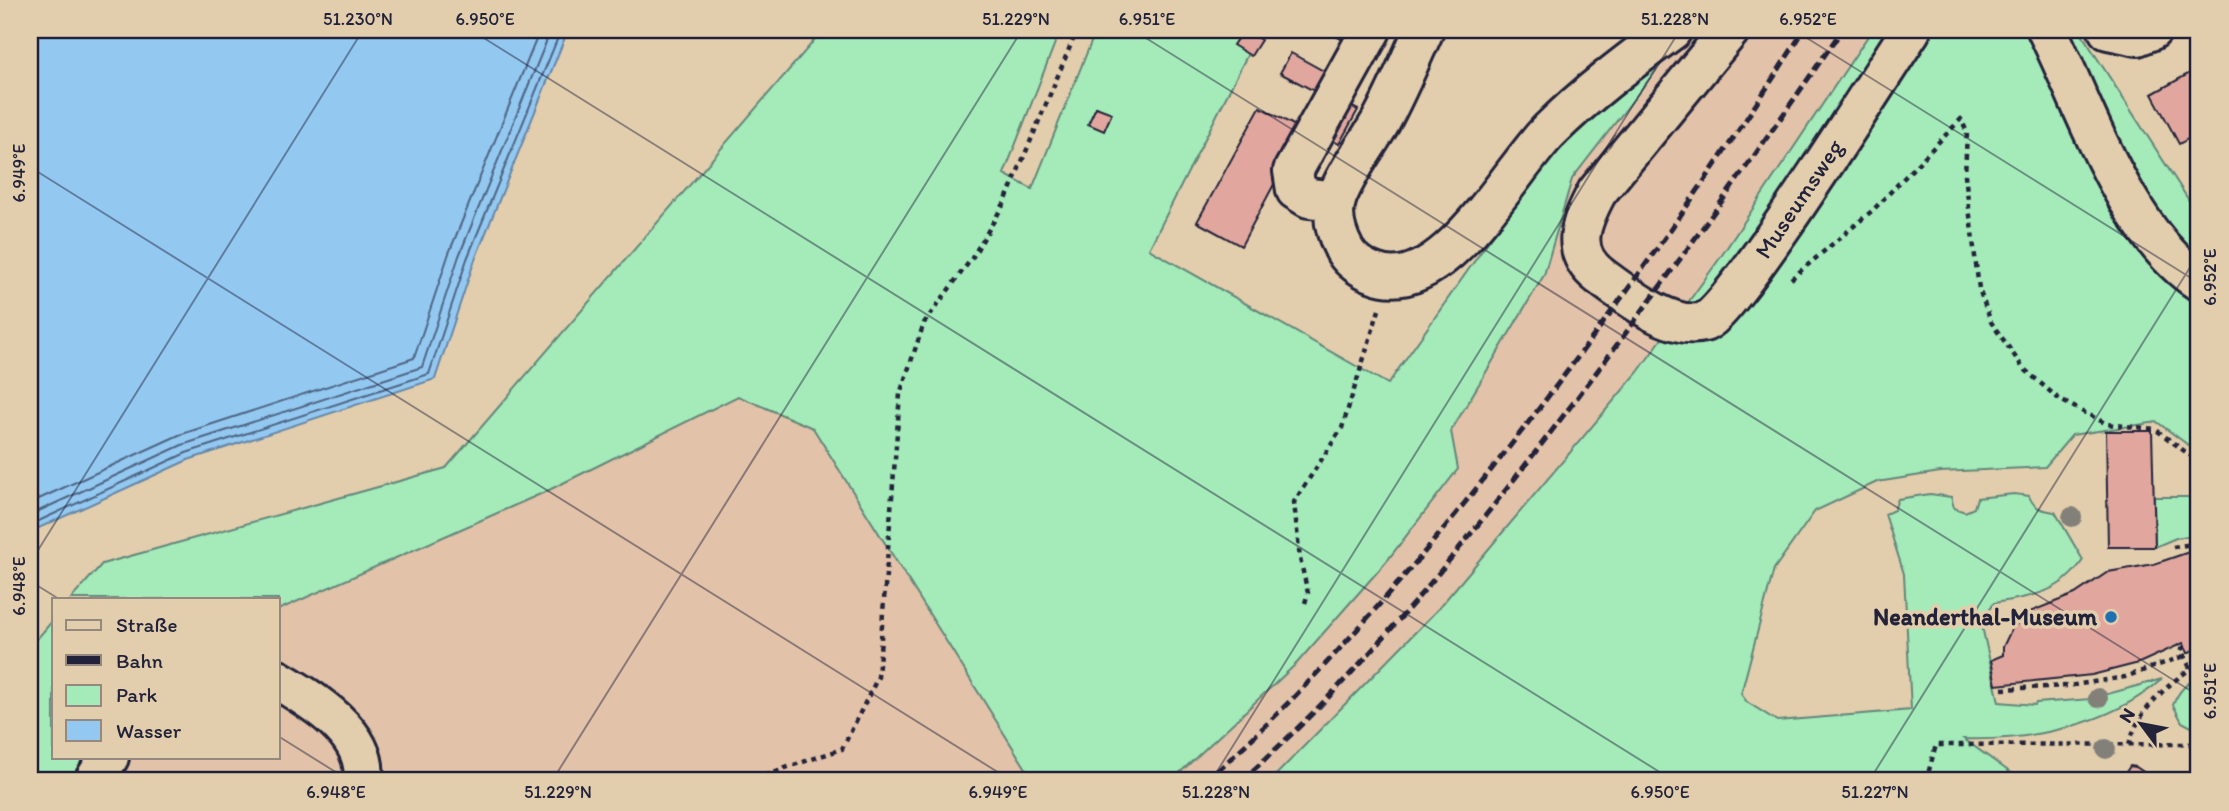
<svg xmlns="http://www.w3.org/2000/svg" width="2229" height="811" viewBox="0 0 2229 811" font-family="Itim,sans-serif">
<rect width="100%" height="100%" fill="#e2cead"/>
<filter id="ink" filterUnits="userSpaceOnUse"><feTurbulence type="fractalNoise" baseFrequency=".0143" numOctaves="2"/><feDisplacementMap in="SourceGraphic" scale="14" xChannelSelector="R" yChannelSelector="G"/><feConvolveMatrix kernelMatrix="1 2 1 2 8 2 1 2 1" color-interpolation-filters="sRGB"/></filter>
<g filter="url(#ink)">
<path fill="#e2c2a8" d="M1687,30H1872L1720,258L1638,372L1438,609L1270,781H1171L1297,663L1386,562L1458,469L1451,431L1544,275L1572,179Z
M738,396L813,428L1030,775L1026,781H74L96,757H278V610L545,492Z"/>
<path fill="#a4ebb9" stroke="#63867a" stroke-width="2" d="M819,30H1060L1004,174L1032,189L1096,30H1260L1149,249L1388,384L1637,30H1687L1572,179L1544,275L1451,431L1458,469L1386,562L1297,663L1171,781H1046L1030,775L813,428L738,396L545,492L278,610V599H71L102,564L446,468L813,42Z
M1872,30H2079L2199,216V453L2157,422L2072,435L2045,467L1940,472L1877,482L1815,511L1774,569L1741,694L1747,702L1777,721L1911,710L1904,574L1885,514L1894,510L1898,499L1930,494L1951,497L1954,508L1965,512L1974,508L1977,498L2014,494L2029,496C2034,509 2042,510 2055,512L2083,560C2061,593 2031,597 1994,603L1981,622L1999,702L2035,705L2036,703L2091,699L2092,703L2102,702L2104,695L2162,679C2111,725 2031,741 1964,739L2022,781H1270L1438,609L1638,372L1720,258Z
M2154,497H2199V534L2176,538L2155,547Z
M54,619V757H96L74,781H30V647Z
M2199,677V731L2182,722L2173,705C2179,690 2186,684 2199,677Z"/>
<path fill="#93c9f1" stroke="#6686a8" stroke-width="2" d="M30,30H568L474,262L435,379L188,460L30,532Z"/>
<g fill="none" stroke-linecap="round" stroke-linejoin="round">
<path stroke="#4f6584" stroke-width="2" d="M30,503L179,435L414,358L449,253L540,30
M30,515L182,445L422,367L459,256L551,30
M30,525L186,453L429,374L467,259L561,30"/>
</g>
<path fill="#e1a79e" stroke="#22223b" stroke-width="2" d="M1243,30L1261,40L1251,56L1233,45Z
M1324,30H1356L1349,43Z
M1291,53L1327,73L1316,92L1280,73Z
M2199,68V138L2197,134L2179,144L2152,94Z
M1343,102L1358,110L1339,144L1323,135Z
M1096,107L1112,113L1104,131L1088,124Z
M1260,107L1303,130L1241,246L1197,222Z
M2106,431H2152L2155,547H2108Z
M2198,549L2199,646L2188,653L2183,643L2139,663L2092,675L1996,685L1991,660L2003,655V647L2011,630L2027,613L2075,594L2108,572L2154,564Z
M2130,766L2136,767L2157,781H2120Z"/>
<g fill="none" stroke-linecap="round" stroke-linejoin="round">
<defs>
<path id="minor" d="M1424,30C1410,60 1397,92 1381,121C1368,144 1344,175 1336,200C1331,217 1337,236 1345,251C1351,261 1363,269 1374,273C1442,300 1509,171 1549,131C1586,94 1630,61 1672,30
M1730,30L1597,192C1581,222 1568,251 1600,276C1626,295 1671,331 1704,322C1730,316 1885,69 1911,30
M2047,30C2085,106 2126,234 2199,281
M2108,30L2137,36L2152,30
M1336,201L1309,198L1296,190L1293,171L1371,30
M278,680C312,700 370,734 363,781
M94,781L109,757"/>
</defs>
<use href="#minor" stroke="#22223b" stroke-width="44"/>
<path stroke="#22223b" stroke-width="4.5" stroke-dasharray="5 5" stroke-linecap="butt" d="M1791,279L1873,210L1961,119L1967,132L1965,175L1979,289L1991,322L2023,368L2060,400L2107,424L2155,429L2199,462
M2173,547L2199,543
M1305,603L1308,593L1300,559L1294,502L1342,428L1379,310
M2185,647L2181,649L2190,668
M2002,689L2068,686L2125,677L2184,656
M2129,745C2137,710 2170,682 2199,663
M397,779L613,781
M746,781L842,749L878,677L900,394L924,323L972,258L1005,202L1077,30
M1926,781L1936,745L2199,744"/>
<use href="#minor" stroke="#e2cead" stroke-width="38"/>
<path stroke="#22223b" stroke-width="5" stroke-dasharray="10 5" stroke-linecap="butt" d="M1206,781C1323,677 1424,556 1521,432C1621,302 1716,169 1804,30
M1241,781C1352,683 1446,567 1537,450C1643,313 1744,172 1842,30"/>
</g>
<g fill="#838079">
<circle cx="2072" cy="517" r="10"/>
<circle cx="2098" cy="698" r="10"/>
<circle cx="2106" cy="749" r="10"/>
</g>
</g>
<path fill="none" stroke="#22223b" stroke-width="2" stroke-opacity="0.45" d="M471,30L1674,781M1133,30L2199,696M1794,30L2199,283M30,167L1012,781M30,563L363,30M30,581L59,599M278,736L350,781M552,781L1022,30M1211,781L1680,30M1869,781L2199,253"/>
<circle fill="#1f6fb2" stroke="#e2cead" stroke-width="2.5" cx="2111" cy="617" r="7"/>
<g text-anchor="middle" stroke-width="7" stroke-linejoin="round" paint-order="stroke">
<g font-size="24" fill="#22223b" stroke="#e2cead">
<text transform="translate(1799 199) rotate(-56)" y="8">Museumsweg</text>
</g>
<g font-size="24" font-weight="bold" fill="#22223b" stroke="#e2cead" text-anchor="end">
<text x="2097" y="625">Neanderthal-Museum</text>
</g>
</g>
<rect width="2229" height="811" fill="none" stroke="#e2cead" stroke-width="77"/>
<rect x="52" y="598" width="228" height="161" fill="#e2cead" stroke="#95897f" stroke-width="2"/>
<rect x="66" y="620" width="35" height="10" fill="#e2cead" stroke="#95897f" stroke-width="2"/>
<text x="116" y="632" font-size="21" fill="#22223b">Straße</text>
<rect x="66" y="655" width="35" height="10" fill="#22223b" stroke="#95897f" stroke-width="2"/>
<text x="116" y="668" font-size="21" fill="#22223b">Bahn</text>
<rect x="66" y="685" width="35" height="21" fill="#a4ebb9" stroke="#95897f" stroke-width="2"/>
<text x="116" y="702" font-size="21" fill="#22223b">Park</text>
<rect x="66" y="720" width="35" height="21" fill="#93c9f1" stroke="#95897f" stroke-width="2"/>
<text x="116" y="738" font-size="21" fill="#22223b">Wasser</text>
<g transform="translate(2141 724) rotate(302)" stroke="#e2cead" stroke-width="5" paint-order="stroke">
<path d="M0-5L12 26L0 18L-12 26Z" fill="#22223b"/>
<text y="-10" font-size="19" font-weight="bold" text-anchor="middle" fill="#22223b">N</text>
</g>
<rect x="38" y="38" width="2152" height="734" fill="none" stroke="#22223b" stroke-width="2.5"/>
<g font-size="18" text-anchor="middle" fill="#22223b">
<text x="358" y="25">51.230°N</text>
<text x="485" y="25">6.950°E</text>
<text x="1016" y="25">51.229°N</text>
<text x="1147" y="25">6.951°E</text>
<text x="1675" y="25">51.228°N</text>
<text x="1808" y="25">6.952°E</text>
<text transform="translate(19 173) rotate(-90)" y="6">6.949°E</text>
<text transform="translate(2210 277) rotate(-90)" y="6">6.952°E</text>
<text transform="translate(19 586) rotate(-90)" y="6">6.948°E</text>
<text transform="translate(2210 691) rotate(-90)" y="6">6.951°E</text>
<text x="336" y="798">6.948°E</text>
<text x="558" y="798">51.229°N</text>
<text x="998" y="798">6.949°E</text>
<text x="1216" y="798">51.228°N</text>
<text x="1660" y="798">6.950°E</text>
<text x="1875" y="798">51.227°N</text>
</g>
</svg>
